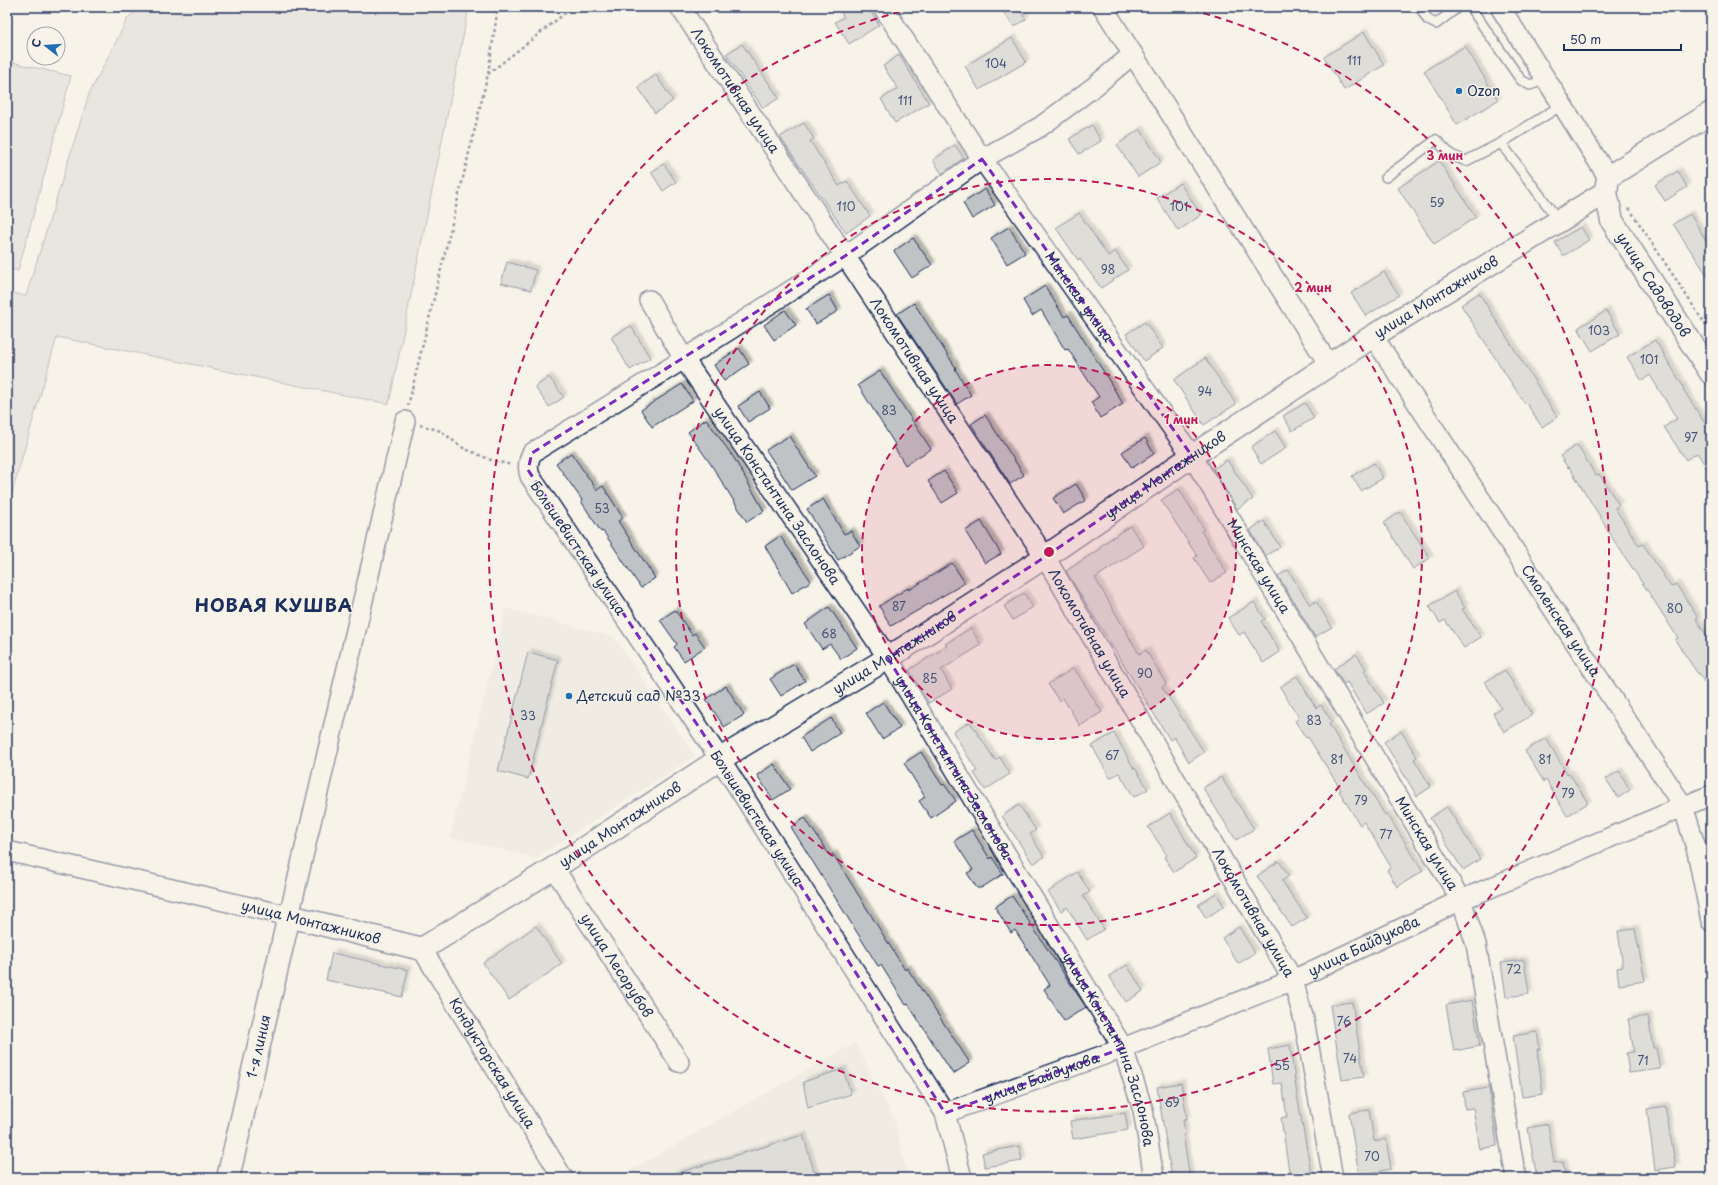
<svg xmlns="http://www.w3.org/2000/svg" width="1718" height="1185" viewBox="0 0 1718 1185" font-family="'Playpen Sans',sans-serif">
<defs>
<filter id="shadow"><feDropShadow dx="3.5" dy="-3.5" stdDeviation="1" flood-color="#0004"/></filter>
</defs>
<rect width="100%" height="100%" fill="#f7f3e8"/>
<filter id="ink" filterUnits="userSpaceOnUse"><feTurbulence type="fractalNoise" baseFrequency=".025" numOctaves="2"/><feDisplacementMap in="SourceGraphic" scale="8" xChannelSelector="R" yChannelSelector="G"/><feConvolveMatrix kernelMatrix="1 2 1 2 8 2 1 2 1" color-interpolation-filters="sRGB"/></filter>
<g filter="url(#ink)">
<path fill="#e6e5de" d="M506,608L614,637L695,756L536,858L450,837Z
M855,1043L895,1121L908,1178H631L629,1171Z"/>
<path fill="#d7d6d4" stroke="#798299" d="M141,7H469L389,404L57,337L7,510V292L26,296L89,94L128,18Z
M7,61L71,76L18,271L7,268Z"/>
<path fill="#c0c3c5" stroke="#1b2f5e" filter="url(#shadow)" d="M838,7H868L879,25L849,44L835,22L844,17Z
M1000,7H1017L1026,19L1014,27Z
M1364,32L1384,65L1344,90L1324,57Z
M1012,38L1026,62L979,90L965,66Z
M742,44L779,98L763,108L726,54Z
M1465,46L1498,100L1457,125L1424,71Z
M899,55L929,103L895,123L881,99L898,89L883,66Z
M656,75L673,101L655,113L638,87Z
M804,123L814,139L810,141L839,186L847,181L870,216L846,233L780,137Z
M1092,125L1101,141L1079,154L1069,139Z
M1140,129L1161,162L1138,177L1117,145Z
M955,145L964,158L942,174L933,160Z
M1439,161L1476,217L1434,244L1398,188Z
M664,164L676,182L663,191L651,172Z
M1678,171L1687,187L1665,201L1655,185Z
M1180,183L1201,215L1178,231L1157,198Z
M985,189L995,205L972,219L963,203Z
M1079,213L1108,256L1115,251L1128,270L1101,288L1080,259L1078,260L1056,228Z
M1690,214L1711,249V281L1673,224Z
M1009,227L1025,253L1007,264L991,238Z
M1581,227L1589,240L1563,256L1555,242Z
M913,238L932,265L912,278L894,251Z
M507,262L536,270L531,290L501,283Z
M1384,272L1399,295L1366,316L1351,293Z
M1045,286L1064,317L1068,315L1105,374L1123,404L1100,418L1091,402L1099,397L1068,349L1065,350L1041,310L1032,316L1023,300Z
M1479,293L1557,417L1542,427L1526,403L1525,404L1461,305Z
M829,295L838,311L816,324L806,309Z
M914,303L956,368L955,369L971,395L957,404L897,314Z
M785,310L796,325L774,340L764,325Z
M1606,311L1620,334L1592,351L1578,328Z
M1145,322L1163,348L1144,361L1126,334Z
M631,326L650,358L630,370L611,337Z
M1655,340L1684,388L1683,389L1711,433V474L1697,453L1686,460L1664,427L1677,419L1650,375L1642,381L1627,357Z
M739,348L749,364L724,381L714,365Z
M1205,358L1236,404L1204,425L1174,380Z
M880,371L931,449L905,465L894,447L896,446L858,385Z
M549,377L564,397L549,407L535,387Z
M682,384L693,401L652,427L641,410Z
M760,392L770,408L748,422L738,406Z
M1305,403L1314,418L1292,431L1283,416Z
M985,415L1024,475L1010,484L971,424Z
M706,419L734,458L764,511L747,522L710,463L688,432Z
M1275,431L1286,448L1261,464L1251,447Z
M789,436L815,476L792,490L766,450Z
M1145,438L1154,454L1132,468L1122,452Z
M1577,445L1596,476L1599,474L1619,505L1615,508L1639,546L1643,544L1671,587L1676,584L1698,618L1696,619L1711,642V694L1699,673L1698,674L1675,640L1678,638L1653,599L1605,527L1606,526L1569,467L1568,468L1560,456Z
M571,453L597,490L603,486L623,518L618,521L655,578L641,588L603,531L601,532L581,501L582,500L556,463Z
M1227,460L1253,499L1237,509L1213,469Z
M1374,463L1383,478L1361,491L1352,476Z
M944,471L958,493L942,503L928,481Z
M1076,484L1086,500L1063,514L1053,498Z
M1179,489L1204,529L1201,531L1227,573L1210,583L1194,558L1197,556L1161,500Z
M823,499L844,534L851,531L860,546L838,560L807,509Z
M1400,512L1430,558L1413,569L1384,523Z
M981,521L1001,554L985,563L965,531Z
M1264,521L1280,547L1265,556L1250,530Z
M1130,526L1144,546L1095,578L1139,654L1146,650L1166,684L1162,687L1204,752L1189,762L1174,737L1170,740L1066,571L1101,548L1100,546Z
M780,536L811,581L792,593L765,546Z
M952,563L965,583L891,626L879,606L908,588L909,590Z
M1288,570L1310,605L1316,601L1332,627L1315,637L1278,576Z
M1455,591L1465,608L1462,609L1481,637L1464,648L1445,620L1440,623L1429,606Z
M1024,593L1033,607L1013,620L1004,606Z
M1254,602L1265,619L1261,621L1280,652L1263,663L1244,632L1239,635L1228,618Z
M829,607L857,648L841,659L830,644L822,649L805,624Z
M675,610L692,635L695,633L705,647L684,661L674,647L677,644L660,620Z
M971,628L981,645L941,670L952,689L929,703L909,670L947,646L945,644Z
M528,652L558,660L528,779L498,771Z
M1356,654L1366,669L1364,671L1384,703L1366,714L1347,682L1344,684L1334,669Z
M794,664L805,681L781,696L770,679Z
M1074,668L1102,712L1080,726L1063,698L1059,701L1048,684Z
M1505,670L1532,715L1504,732L1493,713L1501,708L1485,682Z
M1297,676L1316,708L1321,705L1332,722L1329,724L1361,777L1385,815L1387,814L1423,871L1397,887L1387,870L1391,867L1364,822L1360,825L1339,791L1341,790L1308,737L1306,738L1295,721L1299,718L1280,687Z
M726,686L744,715L724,727L706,699Z
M883,702L900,728L882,739L866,713Z
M831,718L840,733L810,752L801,737Z
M970,722L995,760L1000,757L1010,774L985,790L974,773L977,771L953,732Z
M1401,731L1417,757L1414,759L1431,787L1417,796L1384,742Z
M1114,733L1134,769L1135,768L1148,789L1134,797L1119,773L1110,778L1092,746Z
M1546,738L1567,774L1569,773L1588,803L1567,816L1546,780L1544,782L1525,751Z
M921,752L942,785L944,784L956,801L931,818L919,801L925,797L904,763Z
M774,764L790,789L773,800L757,775Z
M1619,771L1630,790L1618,798L1606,779Z
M1221,777L1254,829L1236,840L1203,788Z
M1019,805L1036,830L1030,834L1044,857L1033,864L1002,816Z
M1447,807L1480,859L1463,870L1430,818Z
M1170,813L1196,858L1174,872L1164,857L1167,855L1148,827Z
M805,818L830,856L833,854L905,970L907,968L970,1063L953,1074L908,1004L906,1005L881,965L878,966L791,827Z
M972,830L990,859L992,857L1003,874L981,888H977L967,873L973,870L954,841Z
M1279,861L1289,876L1282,881L1307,918L1292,927L1257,876Z
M1077,872L1090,892L1083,896L1104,929L1087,940L1067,907L1061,911L1048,892Z
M1216,893L1224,906L1206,918L1198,905Z
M1012,896L1086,1007L1064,1021L1044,989L1050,985L1015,930L1011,933L995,907Z
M536,926L562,964L509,1000L483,963Z
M1239,927L1255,953L1238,964L1222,938Z
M1635,929L1645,981L1619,985L1617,968L1623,967L1618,931Z
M332,953L408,970L402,997L326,980Z
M1524,960L1529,994L1506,997L1501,963Z
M1127,965L1143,991L1126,1002L1109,976Z
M1472,1000L1480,1046L1454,1051L1446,1005Z
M1352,1002L1364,1077L1342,1080L1330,1005Z
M1648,1016L1653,1048H1656L1660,1069L1629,1073L1626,1053L1634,1052L1628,1019Z
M1537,1032L1540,1049H1537L1543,1094L1522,1097L1513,1036Z
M1290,1045L1297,1095L1312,1178H1290L1281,1118L1287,1117L1282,1083L1273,1084L1268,1049Z
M843,1069L851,1094L808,1108L803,1082Z
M1181,1083L1187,1119H1183L1185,1135H1183L1190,1178H1172L1157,1087Z
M1489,1088L1497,1146L1480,1149L1473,1108L1465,1109L1463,1092Z
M1665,1106L1676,1167L1655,1170L1647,1109Z
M1369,1110L1374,1141L1386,1139L1391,1169L1359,1175L1349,1113Z
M1125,1113L1128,1130L1073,1139L1070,1121Z
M1548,1124L1554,1163L1563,1162L1566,1178H1537L1528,1128Z
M803,1135L816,1178H671V1175Z
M1019,1146L1022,1161L985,1167L982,1153Z"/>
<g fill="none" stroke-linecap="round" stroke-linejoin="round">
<defs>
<path id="lane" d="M1420,7L1428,20L1436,24L1458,7
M1470,7L1521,80L1530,85L1546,79
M1501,143L1559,221
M1386,177L1436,140L1451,155L1466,161L1501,143L1562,105"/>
<g id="street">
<path id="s1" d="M680,7L1045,557L1293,980L1304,1020L1333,1178"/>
<path id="s2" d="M883,7L982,159L1192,456L1461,900L1476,944L1516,1178"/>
<path d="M1103,7L1329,365"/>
<path d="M1500,7L1608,177"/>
<path id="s3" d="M649,300L684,359L888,658L1123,1048L1143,1110L1154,1178"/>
<path id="s4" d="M1373,336L1683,806L1697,851L1711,921"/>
<path d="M7,851L289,916L405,421"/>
<path id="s5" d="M554,868L679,1062"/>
<path id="s6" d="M422,949L563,1178"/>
<path id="s7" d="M945,1113L1123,1048L1293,980L1461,900L1711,795"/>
<path d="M962,1178L945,1113L720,759L530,476C527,467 528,461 532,453L684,359L845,256L982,159L1040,127L1095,86L1133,54"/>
</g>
<g id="secondary">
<path id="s8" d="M1711,113L1608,177L1606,192L1612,221L1711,373"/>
<path id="s9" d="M228,1178L289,916L422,949L554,868L720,759L888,658L1045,557L1192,456L1373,336L1606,192"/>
</g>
</defs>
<use href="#lane" stroke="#1b2f5e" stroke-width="12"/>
<use href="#street" stroke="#1b2f5e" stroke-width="22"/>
<use href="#secondary" stroke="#1b2f5e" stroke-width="25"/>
<path stroke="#1b2f5e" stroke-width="2.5" stroke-dasharray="3 3" stroke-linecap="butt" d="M488,74L573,7
M1629,208L1711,333
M408,406L488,74L498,7
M420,425L441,431L461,447L491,460L512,465"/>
<use href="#lane" stroke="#f7f3e8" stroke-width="9"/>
<use href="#street" stroke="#f7f3e8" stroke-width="19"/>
<use href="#secondary" stroke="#f7f3e8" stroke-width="22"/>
</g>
</g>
<path d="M0 0H1718V1185H0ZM982,159L1192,456L1045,557L888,658L1123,1048L945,1113L720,759L528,470L532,453L845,256Z" fill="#f7f3e8" fill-opacity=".55" fill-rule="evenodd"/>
<path fill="none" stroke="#7b2cbf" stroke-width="3" stroke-dasharray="8 5" stroke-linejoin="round" d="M982,159L1192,456L1045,557L888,658L1123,1048L945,1113L720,759L528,470L532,453L845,256Z"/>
<circle cx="1049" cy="552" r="187" fill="#c2185b" fill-opacity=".12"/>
<g fill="none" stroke="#c2185b" stroke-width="2" stroke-dasharray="7 5">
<circle cx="1049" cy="552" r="187"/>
<circle cx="1049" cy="552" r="373"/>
<path d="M1180 7A560 560 0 1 1 918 7"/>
</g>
<g fill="#1f6fb2" stroke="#f7f3e8" stroke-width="1.5">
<circle cx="1459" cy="91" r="4"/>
<circle cx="569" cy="696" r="4"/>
</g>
<g text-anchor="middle" stroke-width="3" stroke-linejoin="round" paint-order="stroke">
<g font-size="12" fill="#445478">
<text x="1354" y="65">111</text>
<text x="996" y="68">104</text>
<text x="905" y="105">111</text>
<text x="1437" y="207">59</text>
<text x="846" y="211">110</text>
<text x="1179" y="211">101</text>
<text x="1108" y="274">98</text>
<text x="1599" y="335">103</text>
<text x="1649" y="364">101</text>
<text x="1205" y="396">94</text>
<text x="889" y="415">83</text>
<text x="1691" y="442">97</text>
<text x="602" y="513">53</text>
<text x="899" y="611">87</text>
<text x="1675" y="613">80</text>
<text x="829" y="638">68</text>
<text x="1145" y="678">90</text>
<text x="930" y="683">85</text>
<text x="528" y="720">33</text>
<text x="1314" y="725">83</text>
<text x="1112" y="760">67</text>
<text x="1337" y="764">81</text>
<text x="1545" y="764">81</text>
<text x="1568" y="798">79</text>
<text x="1361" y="805">79</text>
<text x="1386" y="839">77</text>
<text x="1514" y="974">72</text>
<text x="1344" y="1026">76</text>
<text x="1350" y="1063">74</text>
<text x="1643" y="1065">71</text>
<text x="1282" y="1070">55</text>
<text x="1172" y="1107">69</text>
<text x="1372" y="1161">70</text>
</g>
<g font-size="14" fill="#1b2f5e" stroke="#f7f3e8">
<text dy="5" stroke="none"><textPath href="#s1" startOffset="100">Локомотивная улица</textPath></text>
<text dy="5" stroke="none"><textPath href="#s8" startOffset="242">улица Садоводов</textPath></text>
<text dy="5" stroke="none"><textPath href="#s2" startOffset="350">Минская улица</textPath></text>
<text dy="5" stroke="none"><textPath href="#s9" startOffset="1612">улица Монтажников</textPath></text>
<text dy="5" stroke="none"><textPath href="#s1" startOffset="424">Локомотивная улица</textPath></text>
<text dy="5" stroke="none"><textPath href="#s9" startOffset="1288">улица Монтажников</textPath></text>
<text dy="5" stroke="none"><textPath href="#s3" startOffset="234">улица Константина Заслонова</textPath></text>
<text transform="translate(578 548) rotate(56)" y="5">Большевистская улица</text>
<text dy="5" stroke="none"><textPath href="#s2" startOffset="674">Минская улица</textPath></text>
<text dy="5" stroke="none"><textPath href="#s4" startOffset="341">Смоленская улица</textPath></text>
<text dy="5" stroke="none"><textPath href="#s1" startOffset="748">Локомотивная улица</textPath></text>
<text dy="5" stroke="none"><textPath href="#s9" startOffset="964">улица Монтажников</textPath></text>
<text dy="5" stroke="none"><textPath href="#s3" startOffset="558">улица Константина Заслонова</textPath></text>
<text transform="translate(757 818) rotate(57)" y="5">Большевистская улица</text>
<text dy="5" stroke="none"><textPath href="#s9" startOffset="640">улица Монтажников</textPath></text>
<text dy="5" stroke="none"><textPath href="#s2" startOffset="998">Минская улица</textPath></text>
<text dy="5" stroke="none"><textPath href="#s1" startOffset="1072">Локомотивная улица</textPath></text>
<text transform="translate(311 922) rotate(14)" y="5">улица Монтажников</text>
<text dy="5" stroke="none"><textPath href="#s7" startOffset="451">улица Байдукова</textPath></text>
<text dy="5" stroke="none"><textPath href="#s5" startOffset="116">улица Лесорубов</textPath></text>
<text dy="5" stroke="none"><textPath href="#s9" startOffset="135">1-я линия</textPath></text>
<text dy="5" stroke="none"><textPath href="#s3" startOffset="882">улица Константина Заслонова</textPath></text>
<text dy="5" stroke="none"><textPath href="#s6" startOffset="134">Кондукторская улица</textPath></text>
<text dy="5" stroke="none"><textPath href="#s7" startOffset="103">улица Байдукова</textPath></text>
</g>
<g font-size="14" fill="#1b2f5e" stroke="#f7f3e8" text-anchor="start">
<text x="1467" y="96">Ozon</text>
<text x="577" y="701">Детский сад №33</text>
</g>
<g font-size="18" font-weight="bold" letter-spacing="1" fill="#1b2f5e" stroke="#f7f3e8">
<text x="274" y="612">НОВАЯ КУШВА</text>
</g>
</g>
<circle cx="1049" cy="552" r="6" fill="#c2185b" stroke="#f7f3e8" stroke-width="2"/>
<g font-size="12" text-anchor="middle" font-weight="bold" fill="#c2185b" stroke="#f7f3e8" stroke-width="3" stroke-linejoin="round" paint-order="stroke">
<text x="1445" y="160">3 мин</text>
<text x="1313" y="292">2 мин</text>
<text x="1181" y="424">1 мин</text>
</g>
<rect width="1718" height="1185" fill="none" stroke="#f7f3e8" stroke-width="24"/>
<rect x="12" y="12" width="1694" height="1161" fill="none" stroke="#1b2f5e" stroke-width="1.5" filter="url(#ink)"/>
<g transform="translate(46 46) rotate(287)"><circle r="19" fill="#f7f3e8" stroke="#9fa5b1"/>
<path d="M0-3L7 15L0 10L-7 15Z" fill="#1f6fb2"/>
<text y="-6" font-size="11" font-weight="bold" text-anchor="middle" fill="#1b2f5e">С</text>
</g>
<path d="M1564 44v6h117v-6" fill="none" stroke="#1b2f5e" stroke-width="2"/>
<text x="1570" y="44" font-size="12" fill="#1b2f5e" stroke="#f7f3e8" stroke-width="3" paint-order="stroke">50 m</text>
</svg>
